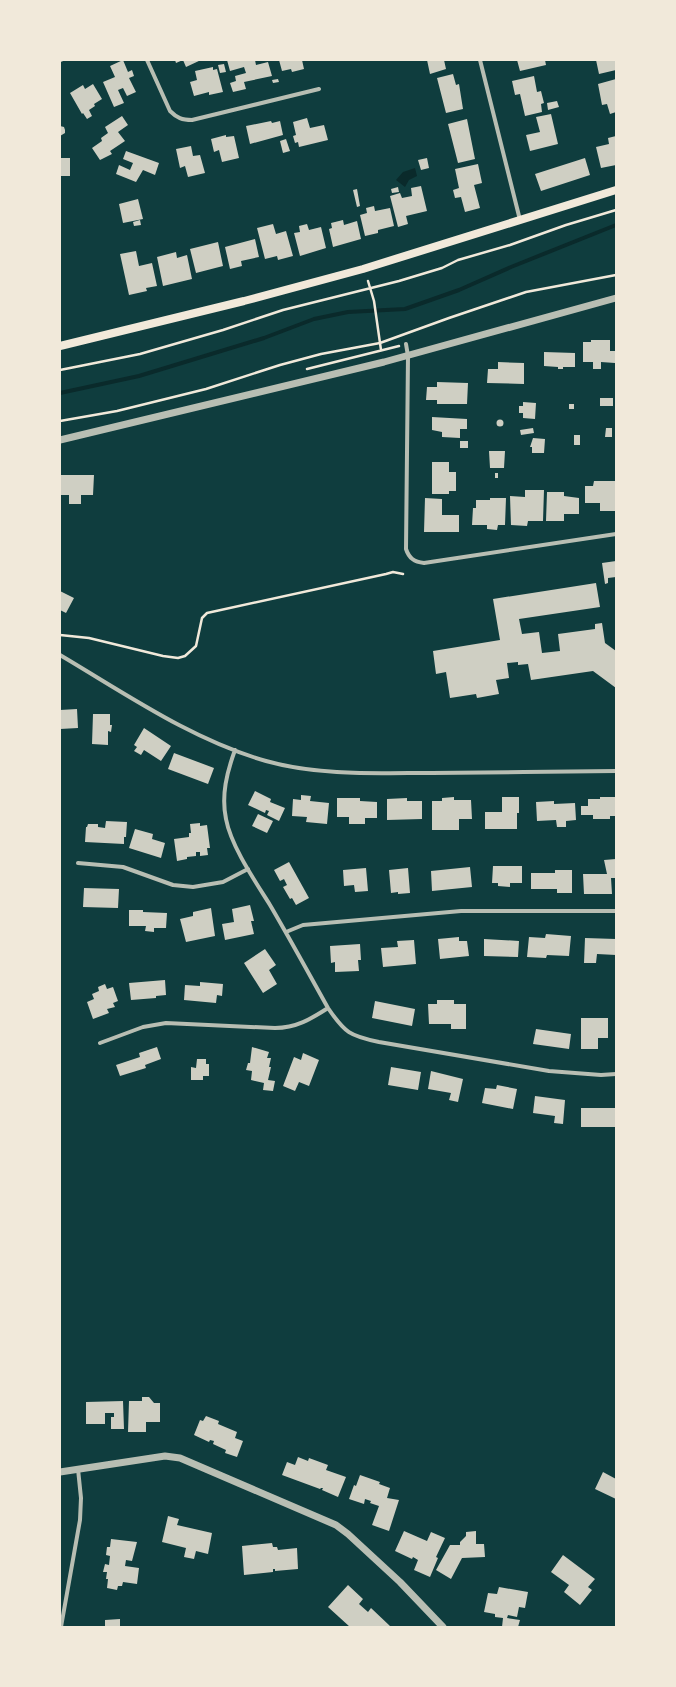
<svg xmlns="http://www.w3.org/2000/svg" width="676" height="1687" viewBox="0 0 676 1687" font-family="'PT Sans Narrow',sans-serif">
<rect width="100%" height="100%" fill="#0f3d3e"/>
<path fill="#0a2a2b" d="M415,168L417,176L409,180L405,187L396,180L403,172Z"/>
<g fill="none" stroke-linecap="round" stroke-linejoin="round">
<path stroke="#0a2a2b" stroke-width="4" d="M60,393L139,376L264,338L314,319L348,312L405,309L459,290L511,267L616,225"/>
</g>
<path fill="#cfcfc3" d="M123,60L128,72L132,70L134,76L129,78L136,92L127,96L123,88L118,90L124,103L114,107L103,82L115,77L110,66Z
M175,60H201L186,67L183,60L176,63Z
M227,60H255L256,65L268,62L272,76L244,82L246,89L233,92L230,83L236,81L235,76L246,73L244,67L230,71Z
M279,60H302L304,69L292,72L291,69L282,71Z
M427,60H444L446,69L430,74Z
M517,60H545L546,65L520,71Z
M596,60H615L616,70L599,74Z
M224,64L226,72L220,73L218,65Z
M213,67V70L217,69L223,92L209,95V92L194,96L190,82L197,80L195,71Z
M453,74L456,85L459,84L463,109L446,113L437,78Z
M534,76L537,92L541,91L544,103L541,104L542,112L525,116L520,94L515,95L512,81Z
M278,79L279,82L273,83L272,80Z
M616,79V112L610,114L607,104L602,105L598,84Z
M93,84L102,99L94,104L95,106L89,110L92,116L87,119L83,113L82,114L70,93L83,85L85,89Z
M557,101L559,107L548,110L547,103Z
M551,114L558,144L530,151L526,135L540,132L536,117Z
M122,116L128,125L118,132L125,141L110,151L112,154L100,160L92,148L102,141L101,138L108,133L105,127Z
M307,118L310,128L324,125L328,140L299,147L298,142L295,143L293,136L296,135L293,122Z
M467,119L475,159L458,163L448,124Z
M271,121L272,123L280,121L283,135L250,144L246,126Z
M60,126L64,127L65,130V133L60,136Z
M226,135V137L234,136L239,158L222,162L219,150L214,152L211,139Z
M616,136V165L601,168L596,147L609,144L608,138Z
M286,139L290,151L283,153L280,141Z
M191,146L193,156L200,155L205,173L188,177L185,166L180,168L176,149Z
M126,151L159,163L155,175L143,170L136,182L116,174L119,165L130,170L133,163L123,159Z
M60,158H70V176H60Z
M427,158L429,168L421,170L418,160Z
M585,158L590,175L541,191L535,174Z
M478,164L482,183L474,185L480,208L465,212L461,197L455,198L453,190L459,188L455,169Z
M421,186L427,211L406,216L408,224L398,227L390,196L400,193L402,198L412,196L411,188Z
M398,187L399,192L392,193L391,189Z
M357,189L360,206L357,207L353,190Z
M138,199L143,219L123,223L119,204Z
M374,206L375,211L390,208L394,226L378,230V233L365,236L360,215L367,213L366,208Z
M140,220L141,225L134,226L133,222Z
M343,220L344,225L357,221L361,239L333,247L329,229L332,228L331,223Z
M273,224L276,234L286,231L293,256L278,260L277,256L265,259L257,228Z
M307,224L309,230L321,227L326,248L300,256L294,233L300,232L299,226Z
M255,239L259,257L241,261L242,266L230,269L225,247Z
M218,242L223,266L196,273L190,249Z
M136,251L139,266L152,263L157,286L146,288L147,291L129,295L120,254Z
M176,252L177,258L187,255L192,279L163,286L157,257Z
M591,340H610V351H615V363L601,362V369H593V362H583V342H591Z
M544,352L575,353V367H563V369H558V367L544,366Z
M498,362L524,363V384L487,383L488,369H498Z
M437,382L468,383L467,404H437V400H426L427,387H437Z
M600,398H613V406H600Z
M523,402L536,403L535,419L523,418V413H519V406H523Z
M569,404H574V409H569Z
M432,417L467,419V429H460V438L442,437V432L432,430Z
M496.5 423a3.5 3.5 0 1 1 7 0a3.5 3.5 0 1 1-7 0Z
M533,428L534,433L521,435L520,430Z
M606,428H612V437H605Z
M574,435H580V445H574Z
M533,438L545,439L544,453H532V447H530Z
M460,441H468V448H460Z
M489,451H505L504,468H490Z
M432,462H449V472H456V491H449V494H432Z
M495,473H498V478H495Z
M60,475H94L93,495H81V504H69V495H60Z
M594,481H616V511H600V503H585V486H593Z
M525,490H544L543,521H528L527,526L511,525L510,496L525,497Z
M547,492H564V496L579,498V514H564V521H546Z
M425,498L442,499V515H459V532H424Z
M490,498H506L505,525H498L497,530L487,529V525H472L473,508H476V500H490Z
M616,561V577L608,578V583L605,584L602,563Z
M596,583L600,607L519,619L522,634L539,632L542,653L560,651L558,634L595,629V624L602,623L605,643L616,651V688L593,671L531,680L528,664L518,665V662L507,663L509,678L496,680L499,694L477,698L476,694L450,698L446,672L436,674L433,651L500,640L493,599Z
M60,591L74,598L66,613L60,610Z
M77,709L78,728L60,729V710Z
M93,714H110V725H112L111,732L108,731V745L92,744Z
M144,728L171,746L161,761L144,750L141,755L134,751L137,747L134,745Z
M174,753L214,768L208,784L168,769Z
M255,791L271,799L270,802L285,808L279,821L267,815L269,811L266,810L265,813L248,805Z
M301,795L311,796L310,801L329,803L327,824L306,822L307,817L292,816L293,799L301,800Z
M454,797V800H471L472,819H459V830H432V801H442V798Z
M502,797H519V813H517V829H485V812H502Z
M600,797H616V816H610V819H593V815H581V806H588V799H600Z
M337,798H360V801L377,802V818H365V824H349V817H337Z
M407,798V801H422V819L387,820V799Z
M554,801V804L575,803L576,820L566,821V827H557L556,820L537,821L536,802Z
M258,814L273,821L267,833L252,826Z
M106,821L127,822L126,837H124V844L85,842L86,827H87L88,824H98V827L105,828Z
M200,823V826L207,825L210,848H207L208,855L200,856V852H196V856L187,857V859L177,861L174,839L189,837V833H191L190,824Z
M135,829L153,834L152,839L165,843L161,858L129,848Z
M616,859V878H611L612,894H584L583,874H607L604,860Z
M289,862L309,898L296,905L292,898L290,899L283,887L287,885L284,879L280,881L274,870Z
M493,866H522V883H510V887L498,886V883H492Z
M470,867L472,887L432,891L431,871Z
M366,868L368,891L355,892L354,885L344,886L343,870Z
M408,868L410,893L398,894V892L391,893L389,870Z
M555,870H572V893H557V889H531V873H555Z
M84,888L119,889L118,908L83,907Z
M250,905L254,921H251L254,934L225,940L222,924L234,922L232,909Z
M211,908L215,936L186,942L180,919L193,916V912Z
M129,910H143V912L167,913L166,928H154V932L145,931L146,926H129Z
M546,934L571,936L569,956L547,955L546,958L527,957L529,937L545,938Z
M459,937V941H467L469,956L440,959L438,939Z
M585,938L616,939V955L597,954L596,963H584Z
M484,939L519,941L518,957L484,956Z
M414,940L416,964L383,967L381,948L398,947L397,941Z
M360,944L361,960H358L359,971L335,972V962L331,963L330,946Z
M265,949L276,965L269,970L277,984L263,993L244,963Z
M165,980L166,995L156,996V998L131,1000L129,983Z
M200,982L223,984L222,996L217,995L216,1003L184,1000L185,985L200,986Z
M105,984L107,989L113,987L118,1001L113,1003L115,1007L107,1009L109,1013L93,1019L87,1002L94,999L92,994L99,991L98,987Z
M437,1000H454V1004H466V1029H451V1024H429L428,1004H437Z
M375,1001L415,1009L412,1026L372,1018Z
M581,1018H608V1038H598V1049H581Z
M536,1029L571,1034L569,1049L533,1044Z
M157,1047L161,1059L145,1065L146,1068L120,1076L116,1065L140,1057L139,1053Z
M252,1047L269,1052L267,1058H271L269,1067H271L268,1080L275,1081L273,1091L263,1090L264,1083L251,1080L252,1071L246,1070L248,1063H250Z
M303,1053L319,1060L309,1086L299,1082L295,1091L283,1086L294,1057L301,1060Z
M197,1059H206V1064H209V1076H203V1080H191V1067L196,1068Z
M391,1067L421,1072L418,1090L388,1085Z
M431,1071L463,1079L458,1102L449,1100L451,1093L428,1089Z
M497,1085L517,1089L513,1109L482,1103L485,1088L496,1089Z
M535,1096L565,1100L563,1124L554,1123L555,1116L533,1113Z
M581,1108H616V1127H581Z
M142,1397H149L154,1403H160V1422H146V1432H128L129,1401H142Z
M123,1401L124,1429H111V1417H114V1413H105V1424H86V1402Z
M206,1416L219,1421L218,1424L237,1432L235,1438L243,1441L237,1457L225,1453L226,1450L213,1444L214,1441L210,1440L209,1442L194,1435L200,1420L203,1421Z
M298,1457L308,1461L309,1458L328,1465L326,1470L346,1477L338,1497L322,1490L323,1488H321L320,1489L282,1475L287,1462L295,1465Z
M603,1472L616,1479V1499L595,1489Z
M360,1475L380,1482L379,1484L390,1488L387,1498L399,1500L389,1531L372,1525L379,1506L370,1503L371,1501L365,1499L364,1504L349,1499L354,1485L356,1486Z
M168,1516L179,1519L177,1525L212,1533L208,1554L196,1551L194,1559L184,1557L186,1548L162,1542Z
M404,1531L427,1541L431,1532L445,1538L436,1557L438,1558L430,1577L414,1570L418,1560L413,1557L412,1559L395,1551Z
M476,1531V1544H484L485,1557L462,1558L451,1579L436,1570L450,1545H460V1542L466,1536V1532Z
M111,1539L137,1542L132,1561L126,1560L125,1566L139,1568L137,1584L123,1582L122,1586H118L117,1590L107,1588L108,1579H106L107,1572H103L105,1564L109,1565L110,1556L106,1555L107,1547H110Z
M272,1543L273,1547H277L278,1550L297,1548L298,1569L275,1571V1569H273V1572L244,1575L242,1546Z
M563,1555L595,1579L588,1587L592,1590L580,1605L564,1592L569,1585L551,1572Z
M348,1585L363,1599L359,1604L368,1612L371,1608L390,1626L389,1627H350L328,1607Z
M499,1587L528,1592L525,1608L519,1607L517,1617L508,1615L507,1618L520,1620L518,1627H502L503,1618L495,1617V1614L484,1612L488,1593L497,1594Z
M120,1619V1627H105V1620Z"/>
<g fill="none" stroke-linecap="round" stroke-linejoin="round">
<path stroke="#f1e9da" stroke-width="2.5" d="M368,281L374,301L381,350
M307,369L399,346
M60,370L140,354L223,330L283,310L399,281L442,268L458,260L510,245L566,225L616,210
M60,421L117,411L206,389L280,365L321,354L380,343L449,318L526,292L616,275
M60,635L89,638L163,656L178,658L185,656L196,646L202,618L207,613L386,574L393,572L403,574"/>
<path stroke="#b8beb3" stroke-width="4" d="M60,60H61
M147,60L170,111C177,118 182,120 192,120L319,89
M480,60L520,220
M406,344L408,356L406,549C409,558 414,562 424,563L616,534
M60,655C126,694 192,740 266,761C320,776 377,773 432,773C493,772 555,772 616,771
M235,750C227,772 221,795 226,819C231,846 255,881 270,905C290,939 309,974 328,1008C345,1033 350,1036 379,1042L549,1071L601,1075L616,1074
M78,863L123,867L173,885L193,887L223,882L248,869
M286,932L303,925L461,911H616
M100,1043L143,1027L166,1023L275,1028C296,1028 311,1019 328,1008
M61,1627L80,1520L81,1498L78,1469"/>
<path stroke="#b8beb3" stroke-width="7" d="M60,440L384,362L616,298
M60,1472L165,1456L180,1458L336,1525L348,1534L400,1582L443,1627"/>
<path stroke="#f1e9da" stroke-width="8" d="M60,346L244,301L363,269L616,190"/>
</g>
<rect width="676" height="1687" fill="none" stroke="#f1e9da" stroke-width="122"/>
</svg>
